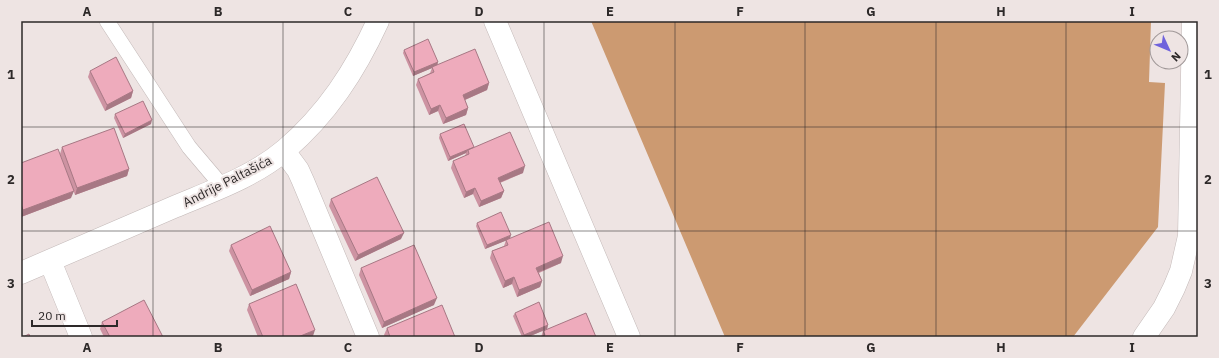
<svg xmlns="http://www.w3.org/2000/svg" width="1219" height="358" viewBox="0 0 1219 358" font-family="'IBM Plex Sans',sans-serif">
<rect width="100%" height="100%" fill="#eee4e3"/>
<path fill="#cc9a71" d="M591,21H1151L1149,82L1165,83L1158,227L1073,337H725Z"/>
<g fill="none" stroke-linecap="round" stroke-linejoin="round">
<defs>
<path id="service" d="M107,21L189,147L222,186"/>
<path id="minor" d="M495,21L629,337
M284,151L298,170L303,181L368,337
M50,261L81,337
M21,273C72,251 123,229 174,207C212,191 253,177 285,150C327,114 355,71 378,21
M1144,337L1164,308L1174,288L1181,271L1189,236L1193,21"/>
</defs>
<use href="#service" stroke="#c3b9b8" stroke-width="16"/>
<use href="#minor" stroke="#c3b9b8" stroke-width="23"/>
<use href="#service" stroke="#fff" stroke-width="15"/>
<use href="#minor" stroke="#fff" stroke-width="22"/>
</g>
<path fill="#cd93a2" d="M404,50L438,62L437,65L489,83L487,90L465,100L468,108L466,115L443,124L438,111L429,115L416,85L418,79L430,73L432,68L413,76L403,53Z
M90,71L133,91L131,98L105,111L88,77Z
M115,114L151,124L123,138L114,118Z
M440,134L473,148L523,173L500,183L504,191L501,198L479,207L473,194L464,198L451,168L453,161L465,156L466,153L448,161L439,138Z
M62,147L129,169L127,176L75,195L60,154Z
M21,163L71,198L21,217Z
M331,199L401,239L355,261L329,206Z
M477,223L510,239L561,263L539,273L542,281L540,287L517,297L512,284L503,288L490,258L492,251L504,246L506,240H507L485,249L476,226Z
M231,245L291,272L289,279L250,296L229,251Z
M361,268L434,305L382,328L359,275Z
M249,304L313,336L311,337H258L247,310Z
M515,313L548,325L547,329L528,337H522L513,316Z
M102,322L163,337H104L100,329Z
M387,328L455,337H385L384,335Z
M543,331L596,337H541Z"/>
<path fill="#a77884" d="M438,62L437,66L413,76L414,72Z
M489,83L487,90L460,102L463,95Z
M133,91L131,98L105,111L107,105Z
M440,105L438,111L429,115L431,109Z
M468,108L466,115L443,124L446,118Z
M152,120L151,124L123,138L125,134Z
M474,147L468,150L466,153L448,161L450,157Z
M525,166L523,173L496,184L498,178Z
M129,169L127,176L75,195L77,188Z
M475,188L473,194L464,198L466,192Z
M74,191L71,198L21,217L23,210Z
M504,191L501,198L479,207L481,201Z
M404,233L401,239L355,261L358,255Z
M511,235L510,239L485,249L487,245Z
M563,256L561,263L534,274L536,268Z
M291,272L289,279L250,296L252,290Z
M514,277L512,284L503,288L505,281Z
M542,281L540,287L517,297L519,290Z
M437,298L434,305L382,328L384,322Z
M548,325L547,329L528,337H524V335Z
M315,330L313,336L311,337H298Z"/>
<path fill="#eeabbc" stroke="#a77884" d="M428,39L438,62L414,72L404,50Z
M475,49L489,83L463,95L468,108L446,118L440,105L431,109L418,79L434,72L432,67Z
M116,57L133,91L107,105L90,71Z
M143,101L152,120L125,134L115,114Z
M464,124L474,147L450,157L440,134Z
M114,128L129,169L77,188L62,147Z
M510,132L525,166L498,178L504,191L481,201L475,188L466,192L453,161L469,154L468,150Z
M58,149L74,191L23,210L21,204V163Z
M377,177L404,233L358,255L331,199Z
M501,212L511,235L487,245L477,223Z
M549,222L563,256L536,268L542,281L519,290L514,277L505,281L492,251L508,245L506,240Z
M270,226L291,272L252,290L231,245Z
M414,245L437,298L384,322L361,268Z
M296,284L315,330L298,337H263L249,304Z
M144,300L163,337H110L102,322Z
M539,302L548,325L524,335L515,313Z
M442,305L455,337H390L387,328Z
M586,313L596,337H541L545,335L543,331Z
M29,334L30,337H23Z"/>
<path fill="none" stroke="#2d2929" stroke-width="1" stroke-opacity="0.55" d="M153,21V337M283,21V337M414,21V337M544,21V337M675,21V337M805,21V337M936,21V337M1066,21V337M21,127H1198M21,231H1198"/>
<g text-anchor="middle" stroke-width="4" stroke-linejoin="round" paint-order="stroke">
<g font-size="13" fill="#2d2929" stroke="#eee4e3">
<text transform="translate(227 181) rotate(-27)" y="5">Andrije Paltašića</text>
</g>
</g>
<rect width="1219" height="358" fill="none" stroke="#eee4e3" stroke-width="44"/>
<g transform="translate(1169 50) rotate(134)"><circle r="19" fill="#eee4e3" stroke="#a19999"/>
<path d="M0-3L7 15L0 10L-7 15Z" fill="#6f62dc"/>
<text y="-6" font-size="11" font-weight="bold" text-anchor="middle" fill="#2d2929">N</text>
</g>
<path d="M32 320v6h85v-6" fill="none" stroke="#2d2929" stroke-width="2"/>
<text x="38" y="320" font-size="12" fill="#2d2929" stroke="#eee4e3" stroke-width="3" paint-order="stroke">20 m</text>
<rect x="22" y="22" width="1175" height="314" fill="none" stroke="#2d2929" stroke-width="1.5"/>
<g font-size="13" text-anchor="middle" font-weight="bold" fill="#2d2929">
<text x="87" y="16">A</text>
<text x="218" y="16">B</text>
<text x="348" y="16">C</text>
<text x="479" y="16">D</text>
<text x="610" y="16">E</text>
<text x="740" y="16">F</text>
<text x="871" y="16">G</text>
<text x="1001" y="16">H</text>
<text x="1132" y="16">I</text>
<text x="11" y="79">1</text>
<text x="1208" y="79">1</text>
<text x="11" y="184">2</text>
<text x="1208" y="184">2</text>
<text x="11" y="288">3</text>
<text x="1208" y="288">3</text>
<text x="87" y="352">A</text>
<text x="218" y="352">B</text>
<text x="348" y="352">C</text>
<text x="479" y="352">D</text>
<text x="610" y="352">E</text>
<text x="740" y="352">F</text>
<text x="871" y="352">G</text>
<text x="1001" y="352">H</text>
<text x="1132" y="352">I</text>
</g>
</svg>
